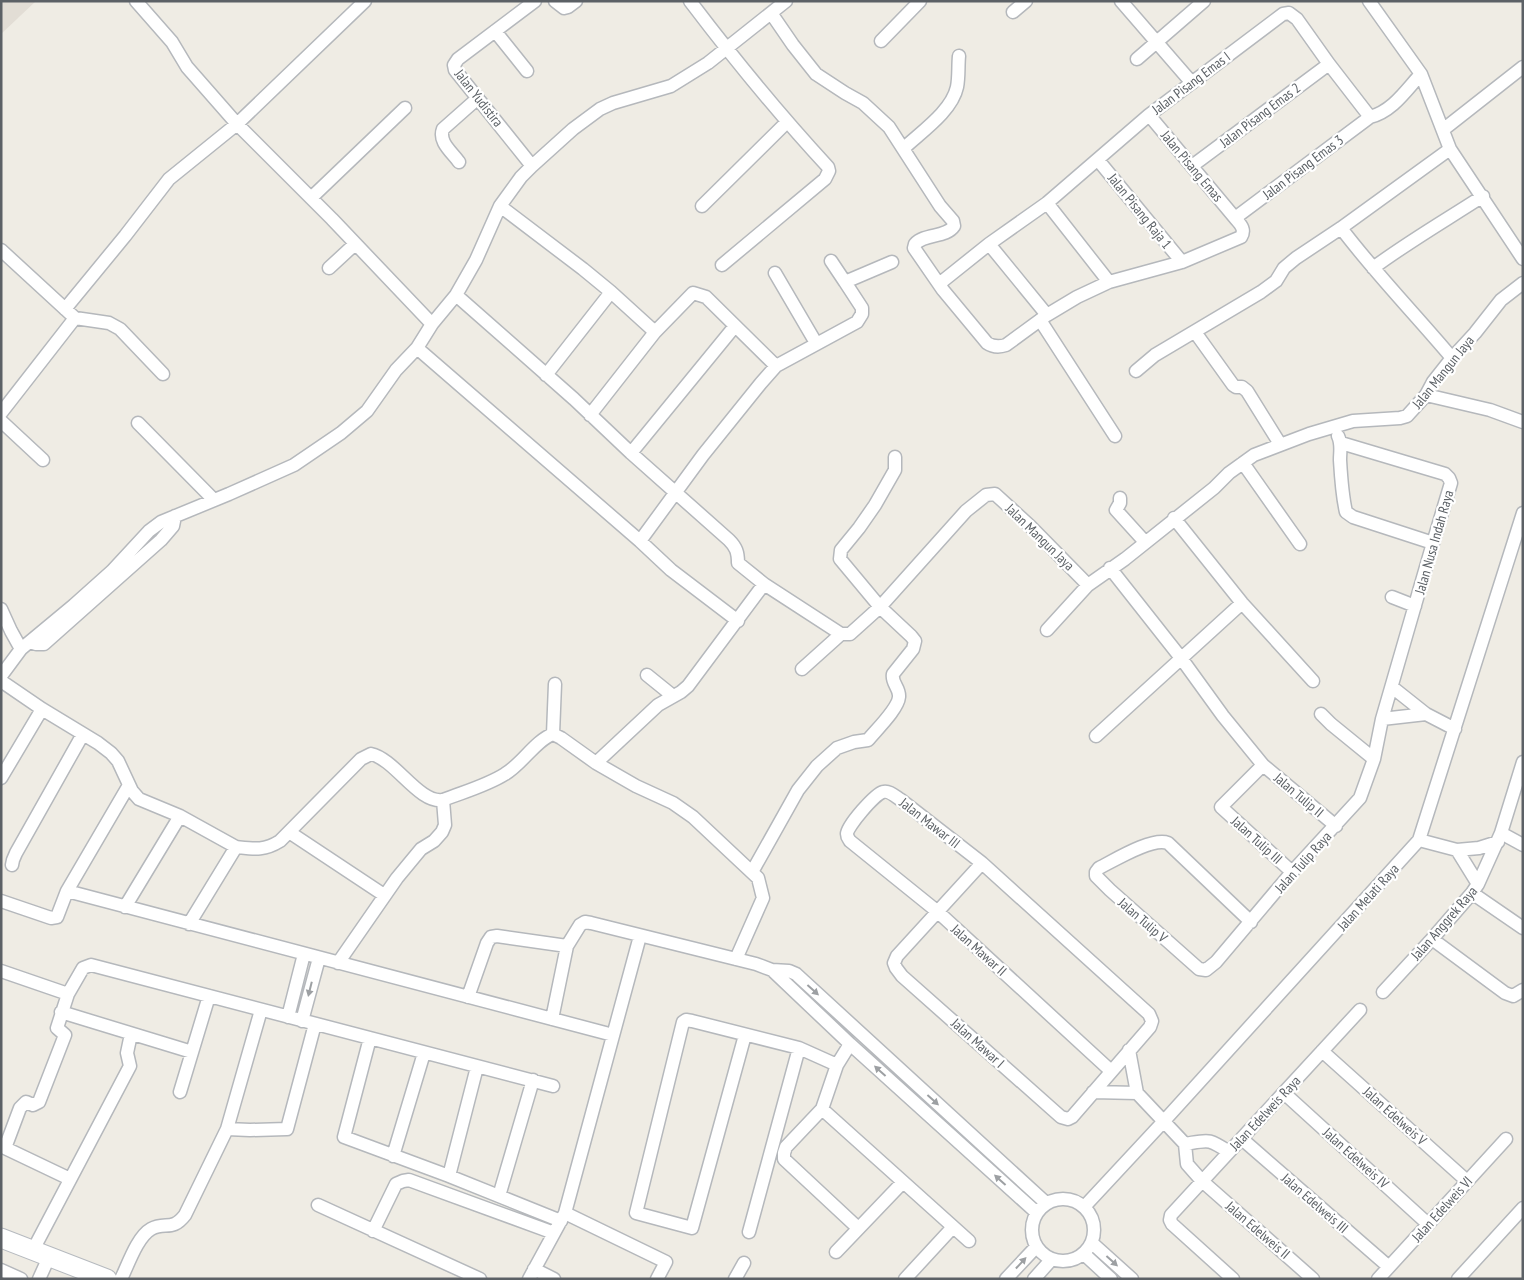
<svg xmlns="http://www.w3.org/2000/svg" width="1524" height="1280" viewBox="0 0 1524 1280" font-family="'PT Sans Narrow',sans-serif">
<rect width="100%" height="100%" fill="#efece4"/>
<path fill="#e2ddd5" d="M1,1H36L1,34Z"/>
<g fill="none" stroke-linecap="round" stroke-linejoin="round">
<defs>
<path id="street" d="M136,1L172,42L187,67L237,124L332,219L432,324
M555,1L564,8L568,7L576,1
M690,1C734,59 779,114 828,167L829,171L825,179L722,265
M1121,1L1192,83
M1369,1L1421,74L1450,149L1523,259
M1013,12L1026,1
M771,13L793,45L816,74L845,93L863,103L889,127L940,206L953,221L954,226C946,238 925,233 915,244L914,248L943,290L987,343C993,347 1000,347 1006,345L1047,315L1077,297L1109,282L1182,262L1241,237C1246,229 1240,224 1235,218L1149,115
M495,31L527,71
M881,41L920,1
M1137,59L1204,1
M1444,129L1523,67
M904,148C921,132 952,111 957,87C959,77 958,66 959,56
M1098,160L1182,262
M459,162C452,152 438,142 443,129L478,98
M532,166L455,70L454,65L458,59L535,1
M1192,166L1329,64
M311,198L405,108
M1047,203L1109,282
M500,206L583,269L611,292L655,332
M702,206L787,122
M1235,218L1370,117
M1341,228C1375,273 1415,314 1452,358
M989,244L1047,315
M1,250L75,318L1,413
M831,261L845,282
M329,268L355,244
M1373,268C1408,242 1446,220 1483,196
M775,273L816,343
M939,284L989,244L1047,203L1149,115L1283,14L1289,13L1297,19L1329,64L1370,117C1393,111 1406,90 1421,74
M456,295L574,399L631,453L729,540C736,547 738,552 738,563L764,584
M65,309L125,236L169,179L237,124L365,1
M75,318L109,323L120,329L163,374
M1040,320L1115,436
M1195,332L1233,385L1236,387H1242L1247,391L1280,444
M417,348L640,541L671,570L738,621
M1136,371L1155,355L1261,292L1276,281L1284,268L1296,258L1341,228L1450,149
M546,375L611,292
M1426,395L1490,410L1523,422
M590,415L655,332L693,293L706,297L776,366
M1,421L43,460
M138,423L214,500
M1338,436C1342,444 1340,451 1340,460C1341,477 1342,495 1346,512L1353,517L1433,543
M631,453L735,326
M1243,463L1300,544
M1120,498V503L1116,510L1145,542
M1174,518L1242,603L1313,681
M640,541L703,455L761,383L776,366L857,322L862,314V308L845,282L892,262
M1110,568L1181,658L1223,716L1263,765L1336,826
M1392,597L1415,606
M1,609L11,631L21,649
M1047,630L1088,585
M30,642L36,644H44L161,540L173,526L175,516
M802,669L841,634
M647,675L673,696
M1,676L21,649L74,605L112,571L149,531L161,522L229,494L294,465L341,433L367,411L396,370L417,348L432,324L456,295L476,260L500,206L521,177L532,166L573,129L600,109L613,103L671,86L708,63L786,1
M1,681L42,709L98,743L111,753L118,761L132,791L139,799L180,816L236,847L189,924
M1392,687L1426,714L1455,729
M1321,714L1331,724L1374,759
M1382,719L1426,714
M553,734L555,684
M1096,736L1242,603
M596,763L658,705L681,692L688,686L764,584L841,634H850L880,607L966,511L986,495L995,494L1030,526L1088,585L1125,559L1214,488L1229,473L1254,455L1309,434L1353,421L1400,418L1407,416L1426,395L1433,382L1452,358L1475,333L1501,300L1523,283
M1263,765L1221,807L1292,872
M1,778L42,709
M289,832L384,895
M1501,833L1523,845
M1419,840L1457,850L1479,848L1498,842
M236,847C254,849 264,851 280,841L361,759L371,754C395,759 419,804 443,800C463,792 486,786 505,774C522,764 535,741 553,734L561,738L596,763L636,786L673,803L693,817L758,878L763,898L736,959
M1457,850L1478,884
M982,863L897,956L894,963L896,968L902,976L1061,1117L1068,1119L1072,1117L1150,1027L1152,1021L1149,1014L982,863L901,800C896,797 889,790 883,792C875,794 847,826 847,834C847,837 848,838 850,841L938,912L1111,1071
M12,865L13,860L16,853L83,734
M752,872L798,790L817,766L837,748L854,742L868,740C876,730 898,709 899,697C900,688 891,683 893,674L913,649L915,641L911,636L880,607L840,559L841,550L859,528L875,505L895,470V457
M67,891L613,1035
M1472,893L1523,928
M1,901L51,918L57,917L67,891L129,785
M125,907L180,816
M1251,922L1168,843C1152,837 1115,860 1099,868L1096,872V876L1110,890L1199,969L1206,970L1216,962L1292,872L1360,798L1374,759L1382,719L1433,543L1451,483L1449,478L1445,474L1341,443
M1432,939L1505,993L1513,996L1523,990
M338,963L397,878L421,849L434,841L442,832L445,825L443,800
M772,970L850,1044L1037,1213
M1,971L68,994
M1383,992L1432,939L1472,893L1478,884L1501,833L1523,762
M468,997L487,943L491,937L497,936L567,946
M261,1010L227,1129L250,1130L287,1129L315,1024
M61,1012L192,1052
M288,1017L304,954
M552,1019L567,946L580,925L585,922L591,923L756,964L772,970L789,971L796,974L1046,1203
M302,1021L319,958
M745,1035L692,1228L636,1213L683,1022L686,1020L692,1021L799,1048L837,1065L822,1109L969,1241
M370,1038L344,1137L449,1176
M1129,1050L1137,1093L1185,1144L1187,1164L1202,1181L1313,1279
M1322,1051L1467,1181
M837,1065L850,1044
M477,1067L449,1176L561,1221
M180,1092L209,996
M1093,1092L1137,1093
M1284,1093L1428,1224
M822,1109L786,1147L784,1153V1159L858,1228
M1242,1139L1389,1267
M1185,1144C1209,1140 1208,1138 1229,1152
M1,1146L5,1148L20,1108L26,1102L33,1105L39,1102L65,1035L57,1028L68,994L83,968L91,965L553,1086
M5,1148L70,1179
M393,1156L424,1053
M499,1196L533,1080
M1032 1230a31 31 0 1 1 62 0a31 31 0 1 1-62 0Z
M318,1205L480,1279
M1084,1207L1164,1121L1419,840L1523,513
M565,1213L666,1262L657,1279
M373,1231L396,1184L403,1181L409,1180L554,1233
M749,1232L799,1048
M1092,1243L1132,1279
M33,1250L130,1066L127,1053L131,1034
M836,1252L903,1182
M1084,1254L1111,1279
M534,1269L554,1279
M1,1270L21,1279
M39,1279L49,1257
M121,1279C128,1265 137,1237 151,1229C165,1221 172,1232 185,1215L227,1129
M529,1279L565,1213L640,936
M735,1279L744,1263
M905,1279L953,1227
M1006,1279L1036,1247
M1034,1279L1051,1260
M1233,1279L1172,1224L1170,1220L1171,1215L1360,1010
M1378,1279L1506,1139
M1458,1279L1523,1208"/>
<path id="secondary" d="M1,1238L107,1279"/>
</defs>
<use href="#street" stroke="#b5b8bc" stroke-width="15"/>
<use href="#secondary" stroke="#b6babf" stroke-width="21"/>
<use href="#street" stroke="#fff" stroke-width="12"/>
<use href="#secondary" stroke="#fff" stroke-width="19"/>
</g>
<defs><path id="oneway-solid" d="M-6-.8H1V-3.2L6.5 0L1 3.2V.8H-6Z" transform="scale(1.25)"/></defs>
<g fill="#9da0a3">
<use href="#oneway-solid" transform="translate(310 989) rotate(104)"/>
<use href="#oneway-solid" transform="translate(813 990) rotate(42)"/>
<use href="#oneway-solid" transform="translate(880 1071) rotate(-138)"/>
<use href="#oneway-solid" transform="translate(933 1100) rotate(42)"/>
<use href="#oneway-solid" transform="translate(1000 1180) rotate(-138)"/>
<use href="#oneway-solid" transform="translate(1112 1261) rotate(42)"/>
<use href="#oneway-solid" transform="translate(1021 1263) rotate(-47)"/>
</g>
<g text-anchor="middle" stroke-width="4.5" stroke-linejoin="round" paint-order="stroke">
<g font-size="14" fill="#5c6166" stroke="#fff">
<text transform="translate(1191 83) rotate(-37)" y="5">Jalan Pisang Emas I</text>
<text transform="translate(479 98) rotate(52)" y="5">Jalan Yudistira</text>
<text transform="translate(1260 115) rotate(-37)" y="5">Jalan Pisang Emas 2</text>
<text transform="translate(1192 166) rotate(50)" y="5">Jalan Pisang Emas</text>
<text transform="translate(1303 167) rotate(-37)" y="5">Jalan Pisang Emas 3</text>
<text transform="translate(1140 211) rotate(51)" y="5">Jalan Pisang Raja 1</text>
<text transform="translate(1443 372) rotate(-51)" y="5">Jalan Mangun Jaya</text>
<text transform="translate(1040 537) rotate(44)" y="5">Jalan Mangun Jaya</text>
<text transform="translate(1434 542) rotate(-74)" y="5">Jalan Nusa Indah Raya</text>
<text transform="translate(1299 795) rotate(40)" y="5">Jalan Tulip II</text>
<text transform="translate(930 823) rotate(38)" y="5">Jalan Mawar III</text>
<text transform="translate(1257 840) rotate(42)" y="5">Jalan Tulip III</text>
<text transform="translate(1303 862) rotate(-48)" y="5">Jalan Tulip Raya</text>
<text transform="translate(1368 897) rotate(-48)" y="5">Jalan Melati Raya</text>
<text transform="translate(1143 920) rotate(41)" y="5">Jalan Tulip V</text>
<text transform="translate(1444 923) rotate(-49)" y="5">Jalan Anggrek Raya</text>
<text transform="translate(979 950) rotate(42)" y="5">Jalan Mawar II</text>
<text transform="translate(978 1043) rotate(42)" y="5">Jalan Mawar I</text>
<text transform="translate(1265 1113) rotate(-47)" y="5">Jalan Edelweis Raya</text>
<text transform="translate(1395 1116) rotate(42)" y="5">Jalan Edelweis V</text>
<text transform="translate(1356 1158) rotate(42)" y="5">Jalan Edelweis IV</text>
<text transform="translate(1315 1203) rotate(41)" y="5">Jalan Edelweis III</text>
<text transform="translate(1442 1209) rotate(-48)" y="5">Jalan Edelweis VI</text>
<text transform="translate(1258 1230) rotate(41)" y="5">Jalan Edelweis II</text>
</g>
</g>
<rect width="1524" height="1280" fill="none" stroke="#5c6166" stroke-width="5"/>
</svg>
